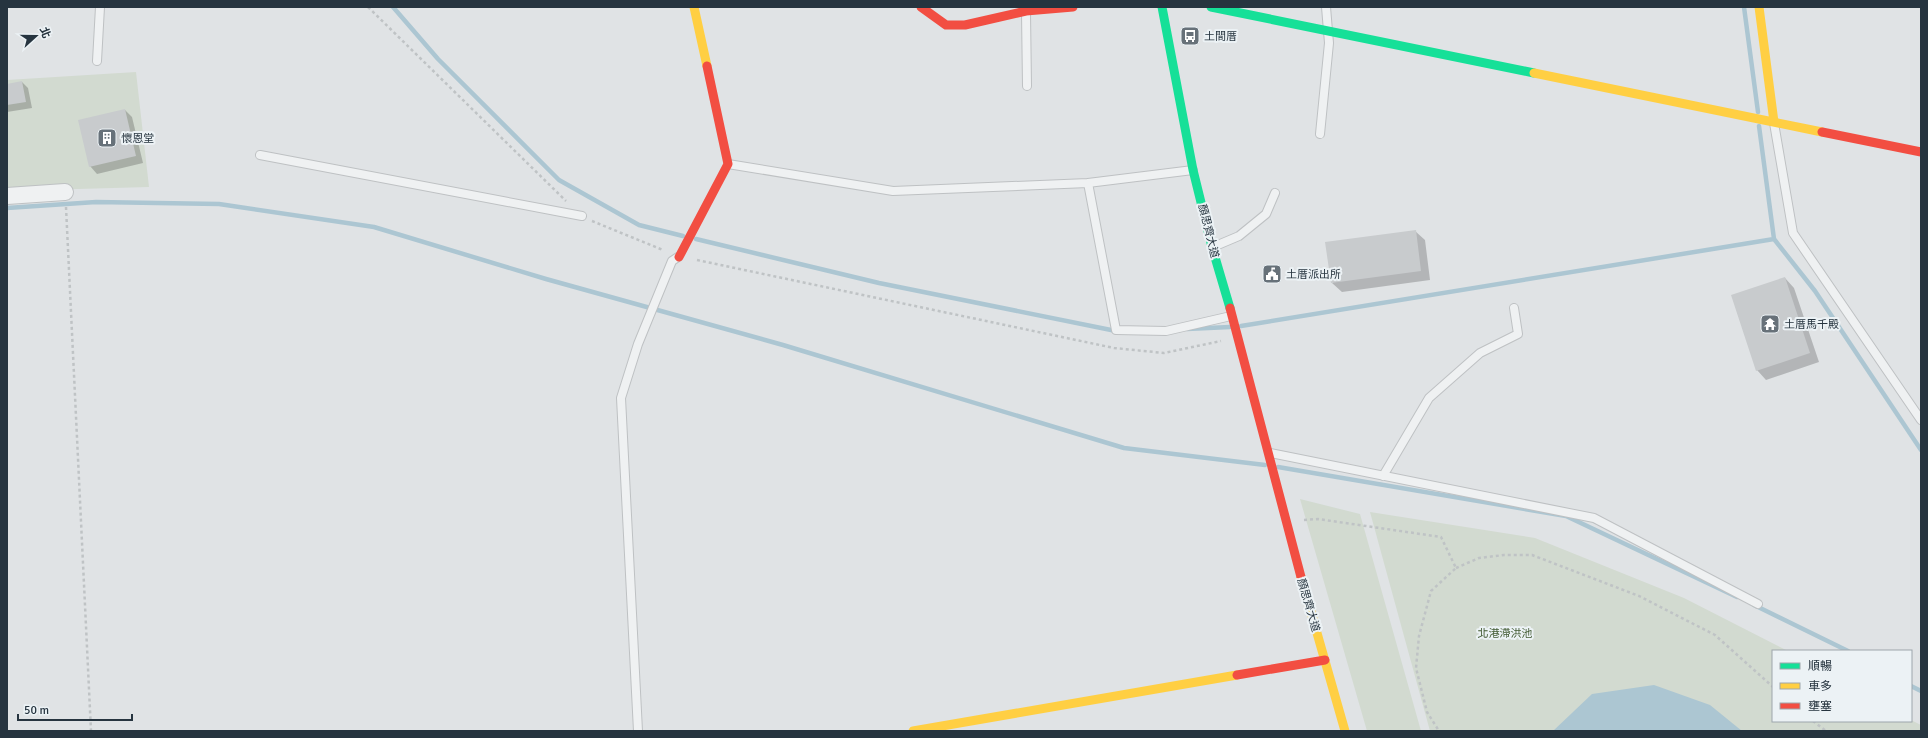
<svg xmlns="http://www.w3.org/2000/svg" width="1928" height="738" viewBox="0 0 1928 738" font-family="Signika,'Noto Sans TC',sans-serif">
<rect width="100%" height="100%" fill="#e0e3e5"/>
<path fill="#d2dad0" d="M136,72L149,187L7,191V80Z
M1300,499L1360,514L1421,731H1367Z
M1370,512L1535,538L1684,598L1788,651H1773V721L1911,720L1921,725V731H1430Z"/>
<path fill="#acc6d2" d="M1654,685L1710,705L1742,731H1553L1592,694Z"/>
<path fill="#0003" d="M22,82L28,88L32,108L7,112V85Z
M125,110L132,117L143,163L97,174L90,166Z
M1415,231L1425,240L1430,280L1342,292L1332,283Z
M1785,278L1794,288L1819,362L1766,380L1757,370Z"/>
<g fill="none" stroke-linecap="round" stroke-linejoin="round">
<path stroke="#acc6d2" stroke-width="4.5" d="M393,7L438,59L559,180L639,225L683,236
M1744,7L1758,112
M7,208L96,202L219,204L374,227L546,279L783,345L1124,448L1265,465
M696,239L879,283L1116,331
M1774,239L1815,291L1921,450
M1241,326L1774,239L1759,126
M1187,329L1230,327
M1278,467L1566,516L1737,597
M1754,605L1848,651
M1911,686L1921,691"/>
</g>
<path fill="#c8cbcd" d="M22,81L26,102L7,105V84Z
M125,109L136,156L89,167L78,120Z
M1416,230L1421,271L1331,283L1325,242Z
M1785,277L1810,353L1756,371L1731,295Z"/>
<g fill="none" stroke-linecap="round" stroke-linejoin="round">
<defs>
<path id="lane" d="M1026,13L1027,86
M97,61L100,7
M1774,123L1793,233L1921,420
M1320,134L1329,43L1326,7
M260,155L582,216
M728,164L893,191L1088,183L1193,170
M1088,183L1116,330L1166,331L1231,316
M1213,247L1239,236L1266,214L1275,193
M1270,453L1594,518L1758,604
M1383,476L1429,398L1480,353L1518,334L1514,308
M638,731L621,398L638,344L672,261L678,257"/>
<path id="street" d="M7,196L65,192"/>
</defs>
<use href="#lane" stroke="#bec1c3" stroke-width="10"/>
<use href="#street" stroke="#bec1c3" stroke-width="18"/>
<path stroke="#bfc3c5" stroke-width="2.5" stroke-dasharray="3 3" stroke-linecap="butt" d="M368,7L566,201
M66,207L91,731
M592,221L663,250
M697,260L1114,348L1164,353L1221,341
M1304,520L1318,519L1441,537L1456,568L1431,591L1419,636L1416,668L1427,712L1439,731
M1456,568L1479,558L1504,555H1532L1639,596L1715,635L1773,687
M1813,721L1826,731"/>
<use href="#lane" stroke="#eff1f2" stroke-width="8"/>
<use href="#street" stroke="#eff1f2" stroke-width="16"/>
<path stroke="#16e098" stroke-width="9" d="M1162,7L1193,170L1212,247L1230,308
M1211,7L1534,73"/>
<path stroke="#ffcf43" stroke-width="9" d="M694,7L707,66
M1759,7L1774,122
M1534,73L1822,132
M1301,577L1345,731
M913,731L1237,675"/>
<path stroke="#f24e42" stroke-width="9" d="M921,7L946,25H965L1026,11L1073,7
M1822,132L1921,152
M679,257L728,164L707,66
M1230,308L1301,577
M1237,675L1325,660"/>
</g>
<defs>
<symbol id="bus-square" viewBox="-11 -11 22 22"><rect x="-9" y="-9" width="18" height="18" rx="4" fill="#677179" stroke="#ecf2f5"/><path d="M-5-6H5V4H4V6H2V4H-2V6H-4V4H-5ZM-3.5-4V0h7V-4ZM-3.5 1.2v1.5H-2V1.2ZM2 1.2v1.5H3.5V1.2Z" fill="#fff"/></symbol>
<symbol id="building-square" viewBox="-11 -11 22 22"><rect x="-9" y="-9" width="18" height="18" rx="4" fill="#677179" stroke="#ecf2f5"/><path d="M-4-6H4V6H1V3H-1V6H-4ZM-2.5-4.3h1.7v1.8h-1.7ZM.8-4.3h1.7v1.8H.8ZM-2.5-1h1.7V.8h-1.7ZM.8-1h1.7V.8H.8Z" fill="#fff"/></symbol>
<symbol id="civic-square" viewBox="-11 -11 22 22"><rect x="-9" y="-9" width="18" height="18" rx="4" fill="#677179" stroke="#ecf2f5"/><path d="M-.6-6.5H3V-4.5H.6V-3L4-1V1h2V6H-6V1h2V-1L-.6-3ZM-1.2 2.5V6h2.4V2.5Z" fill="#fff"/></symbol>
<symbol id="temple-square" viewBox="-11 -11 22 22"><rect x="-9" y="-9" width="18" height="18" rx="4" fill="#677179" stroke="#ecf2f5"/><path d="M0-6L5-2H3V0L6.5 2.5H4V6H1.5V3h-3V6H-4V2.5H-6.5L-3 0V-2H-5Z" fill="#fff"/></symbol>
</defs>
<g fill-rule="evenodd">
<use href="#bus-square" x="1179" y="25" width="22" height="22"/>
<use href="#building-square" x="96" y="127" width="22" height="22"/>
<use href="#civic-square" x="1261" y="263" width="22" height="22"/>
<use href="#temple-square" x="1759" y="313" width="22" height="22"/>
</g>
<g text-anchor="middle" stroke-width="4" stroke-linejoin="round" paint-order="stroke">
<g font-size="11" fill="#26343f" stroke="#ecf2f5" text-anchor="start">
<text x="1204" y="40">土間厝</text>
<text x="121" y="142">懷恩堂</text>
<text x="1286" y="278">土厝派出所</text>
<text x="1784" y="328">土厝馬千殿</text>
</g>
<g font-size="11" fill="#26343f" stroke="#ecf2f5">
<text transform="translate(1209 231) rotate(76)" y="4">顏思齊大道</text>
<text transform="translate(1309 605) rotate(74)" y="4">顏思齊大道</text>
</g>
<g font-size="11" fill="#425b33" stroke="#ecf2f5">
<text x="1505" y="637">北港滯洪池</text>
</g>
</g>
<rect width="1928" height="738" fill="none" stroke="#26343f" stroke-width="16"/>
<rect x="1772" y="650" width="140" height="72" fill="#ecf2f5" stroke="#9da6ac"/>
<rect x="1780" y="663" width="20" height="6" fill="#16e098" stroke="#9da6ac"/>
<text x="1808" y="670" font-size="12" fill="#26343f">順暢</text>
<rect x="1780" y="683" width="20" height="6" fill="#ffcf43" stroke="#9da6ac"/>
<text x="1808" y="690" font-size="12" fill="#26343f">車多</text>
<rect x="1780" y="703" width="20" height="6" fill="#f24e42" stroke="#9da6ac"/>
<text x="1808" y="710" font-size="12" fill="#26343f">壅塞</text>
<g transform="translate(36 36) rotate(69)" stroke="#ecf2f5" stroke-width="3" paint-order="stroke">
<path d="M0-3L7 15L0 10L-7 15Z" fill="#26343f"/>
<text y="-6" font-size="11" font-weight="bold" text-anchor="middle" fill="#26343f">北</text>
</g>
<path d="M18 714v6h114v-6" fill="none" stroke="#26343f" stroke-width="2"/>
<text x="24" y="714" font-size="12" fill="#26343f" stroke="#ecf2f5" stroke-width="3" paint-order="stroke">50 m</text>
</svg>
